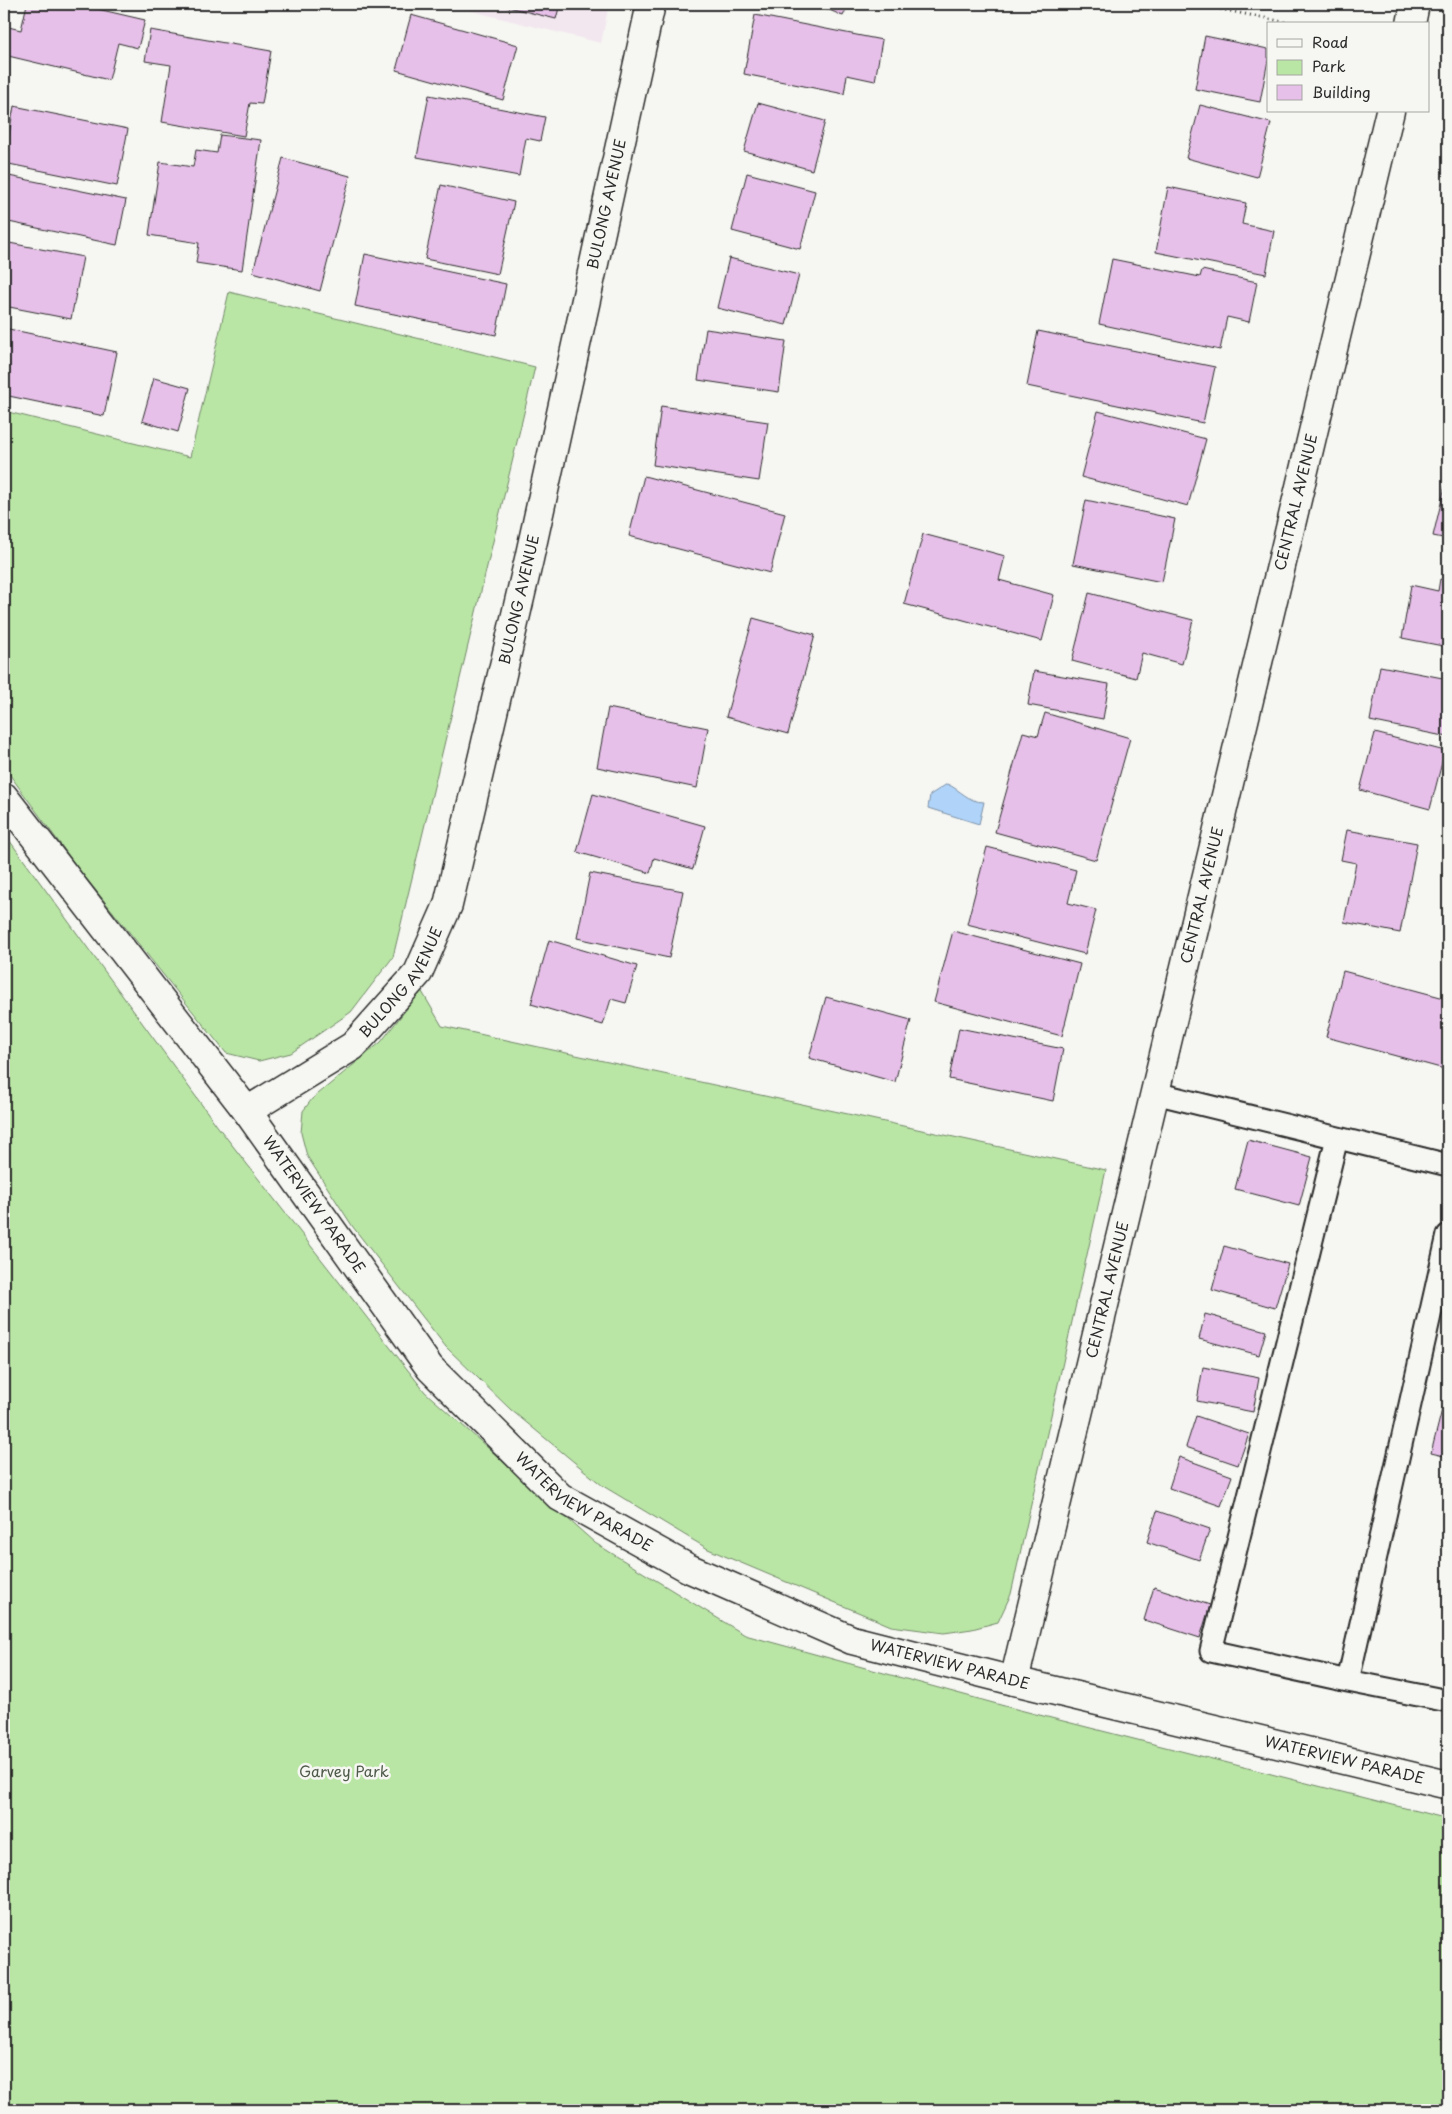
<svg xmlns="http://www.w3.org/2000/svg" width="1452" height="2114" viewBox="0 0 1452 2114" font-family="'Playpen Sans',sans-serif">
<rect width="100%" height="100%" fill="#f6f6f2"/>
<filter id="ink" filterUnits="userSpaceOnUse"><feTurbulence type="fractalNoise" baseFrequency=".02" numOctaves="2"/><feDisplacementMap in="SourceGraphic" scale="10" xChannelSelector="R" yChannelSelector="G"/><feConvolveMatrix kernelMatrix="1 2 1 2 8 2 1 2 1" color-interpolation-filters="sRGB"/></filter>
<g filter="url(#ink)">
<path fill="#f2e6ef" d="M444,4H609L601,43Z"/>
<path fill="#b9e6a5" stroke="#728868" d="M229,292L535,367L393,957L351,1012L291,1053L259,1061L226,1053L77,867L4,767V411L190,457Z
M4,833L218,1127L425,1392L595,1543L745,1635L1008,1707L1448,1819V2110H4Z
M421,990L442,1026L1106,1170L1011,1594L998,1622L972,1629L944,1633L891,1626L708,1549L603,1486L510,1409L446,1347L353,1227L307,1156L301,1133L303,1111L312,1099L381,1042Z"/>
<path fill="#b0d4f9" stroke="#7b90a7" d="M947,784C961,790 968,802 984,802L979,824L928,808L930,795Z"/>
<path fill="#e7c0e9" stroke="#2b2b2b" d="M27,4H76L145,20L138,48L118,43L109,80L4,55V26L21,30Z
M496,4H560L556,19Z
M816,4H849L843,16Z
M411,15L518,45L503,100L396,70Z
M755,15L882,40L875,81L847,75L844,94L744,74Z
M150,30L271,51L262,104L250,103L244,136L162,122L171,65L145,61Z
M1205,36L1268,49V60L1260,102L1195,89Z
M429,95L545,117L540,141L526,138L519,176L417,157Z
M758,103L825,121L812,170L744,151Z
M1200,105L1271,123L1257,177L1186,158Z
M14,106L128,129L117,186L4,163Z
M220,135L261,140L242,270L196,263L199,243L149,235L160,162L193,167L196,150L217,153Z
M283,158L350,176L320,291L253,272Z
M747,173L815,191L800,249L732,231Z
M4,175L126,200L117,245L4,221Z
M441,185L514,202L498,274L425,259Z
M1168,187L1246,203L1242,224L1274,231L1266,274L1156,252Z
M4,242L83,257L71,319L4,306Z
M365,254L506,284L496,335L355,306Z
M729,258L799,275L786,325L717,308Z
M1112,259L1200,277L1202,270L1257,282L1249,322L1227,317L1220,350L1099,324Z
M4,328L117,352L104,416L4,395Z
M706,329L786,341L779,392L698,380Z
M1038,331L1215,367L1203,423L1027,386Z
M154,378L190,388L178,432L142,421Z
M661,406L768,422L759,481L653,465Z
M1098,411L1206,439L1188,506L1081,477Z
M1448,474V539L1433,536Z
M644,476L785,513L770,573L629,536Z
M1086,500L1175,519L1162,582L1073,564Z
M923,534L1005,556L999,580L1054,595L1042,641L904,604Z
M1440,579L1448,581V647L1402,638L1411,585L1438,591Z
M1089,593L1193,620L1182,664L1142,653L1136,678L1072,661Z
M753,618L815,635L788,734L726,717Z
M1380,666L1448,679V737L1370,721Z
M1034,671L1109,684L1103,719L1028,705Z
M608,708L708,728L697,788L597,767Z
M1045,713L1130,738L1096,860L995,832L1023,732L1038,736Z
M1375,733L1445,751L1430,809L1360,790Z
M593,794L705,826L693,869L654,858L650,873L577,852Z
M1347,830L1417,843L1400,933L1344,922L1356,863L1341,860Z
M987,847L1076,870L1068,903L1096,910L1085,954L967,924Z
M590,873L683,891L669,958L577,938Z
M953,931L1080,964L1062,1036L934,1002Z
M549,940L637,966L626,1003L611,999L603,1025L531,1004Z
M1343,971L1448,999V1070L1326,1037Z
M826,997L911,1020L895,1082L809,1058Z
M959,1028L1063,1049L1053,1101L949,1079Z
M1248,1140L1312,1157L1299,1206L1235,1189Z
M1224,1246L1288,1264L1275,1308L1212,1290Z
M1205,1314L1266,1331L1259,1355L1199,1339Z
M1203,1367L1259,1378L1253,1412L1197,1401Z
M1448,1386V1457L1431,1453Z
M1196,1416L1249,1434L1238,1465L1186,1447Z
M1179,1457L1232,1476L1221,1506L1169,1488Z
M1157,1511L1210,1529L1199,1560L1147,1542Z
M1154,1587L1210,1605L1200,1638L1144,1620Z"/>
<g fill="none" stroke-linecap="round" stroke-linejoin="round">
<defs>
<path id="service" d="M1155,1093L1448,1165
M1337,1138L1211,1651L1348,1681L1448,1235
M1348,1681L1448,1701"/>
<g id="minor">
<path d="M1411,24L1415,4"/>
<path id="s1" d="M4,797L247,1111L430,1368L560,1497L688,1568L852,1640L1014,1681L1448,1785"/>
<path id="s2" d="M247,1111L353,1046L418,973L448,905L529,559L651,4"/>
<path id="s3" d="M1014,1681L1390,111"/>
</g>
</defs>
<use href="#service" stroke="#2b2b2b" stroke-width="25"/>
<use href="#minor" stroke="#2b2b2b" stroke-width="31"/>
<path stroke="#2b2b2b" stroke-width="3" stroke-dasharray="1 4" stroke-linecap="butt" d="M1196,4L1294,24
M4,1895L10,1902L4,1923"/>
<use href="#service" stroke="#f6f6f2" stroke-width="21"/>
<use href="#minor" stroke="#f6f6f2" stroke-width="28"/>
</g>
</g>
<g text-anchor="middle" stroke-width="5" stroke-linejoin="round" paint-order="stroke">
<g font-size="15" fill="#2b2b2b" stroke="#f6f6f2">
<text dy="5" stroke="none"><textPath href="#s2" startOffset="1015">BULONG AVENUE</textPath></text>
<text dy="5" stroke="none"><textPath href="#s3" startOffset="1212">CENTRAL AVENUE</textPath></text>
<text dy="5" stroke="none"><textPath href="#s2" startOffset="610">BULONG AVENUE</textPath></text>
<text dy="5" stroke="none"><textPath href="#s3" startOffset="808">CENTRAL AVENUE</textPath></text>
<text dy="5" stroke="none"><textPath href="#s2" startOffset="205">BULONG AVENUE</textPath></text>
<text dy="5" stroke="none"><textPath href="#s1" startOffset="512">WATERVIEW PARADE</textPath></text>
<text dy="5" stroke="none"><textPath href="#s3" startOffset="402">CENTRAL AVENUE</textPath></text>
<text dy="5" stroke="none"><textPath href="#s1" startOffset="918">WATERVIEW PARADE</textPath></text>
<text dy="5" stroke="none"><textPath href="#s1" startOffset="1322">WATERVIEW PARADE</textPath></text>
<text dy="5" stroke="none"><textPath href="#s1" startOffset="1728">WATERVIEW PARADE</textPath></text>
</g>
<g font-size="15" fill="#4e5a4a" stroke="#f6f6f2">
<text x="344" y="1777">Garvey Park</text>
</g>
</g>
<rect width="1452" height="2114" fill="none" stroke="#f6f6f2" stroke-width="20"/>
<rect x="10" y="10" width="1432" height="2094" fill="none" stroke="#2b2b2b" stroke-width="2" filter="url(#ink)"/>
<rect x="1267" y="22" width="162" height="90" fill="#f6f6f2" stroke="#a5a5a2"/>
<rect x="1277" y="39" width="25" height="8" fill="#f6f6f2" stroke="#a5a5a2"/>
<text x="1312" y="48" font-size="15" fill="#2b2b2b">Road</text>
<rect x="1277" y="60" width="25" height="15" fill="#b9e6a5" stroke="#a5a5a2"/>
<text x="1312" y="72" font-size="15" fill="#2b2b2b">Park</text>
<rect x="1277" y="85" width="25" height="15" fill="#e7c0e9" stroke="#a5a5a2"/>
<text x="1312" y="98" font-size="15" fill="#2b2b2b">Building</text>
</svg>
